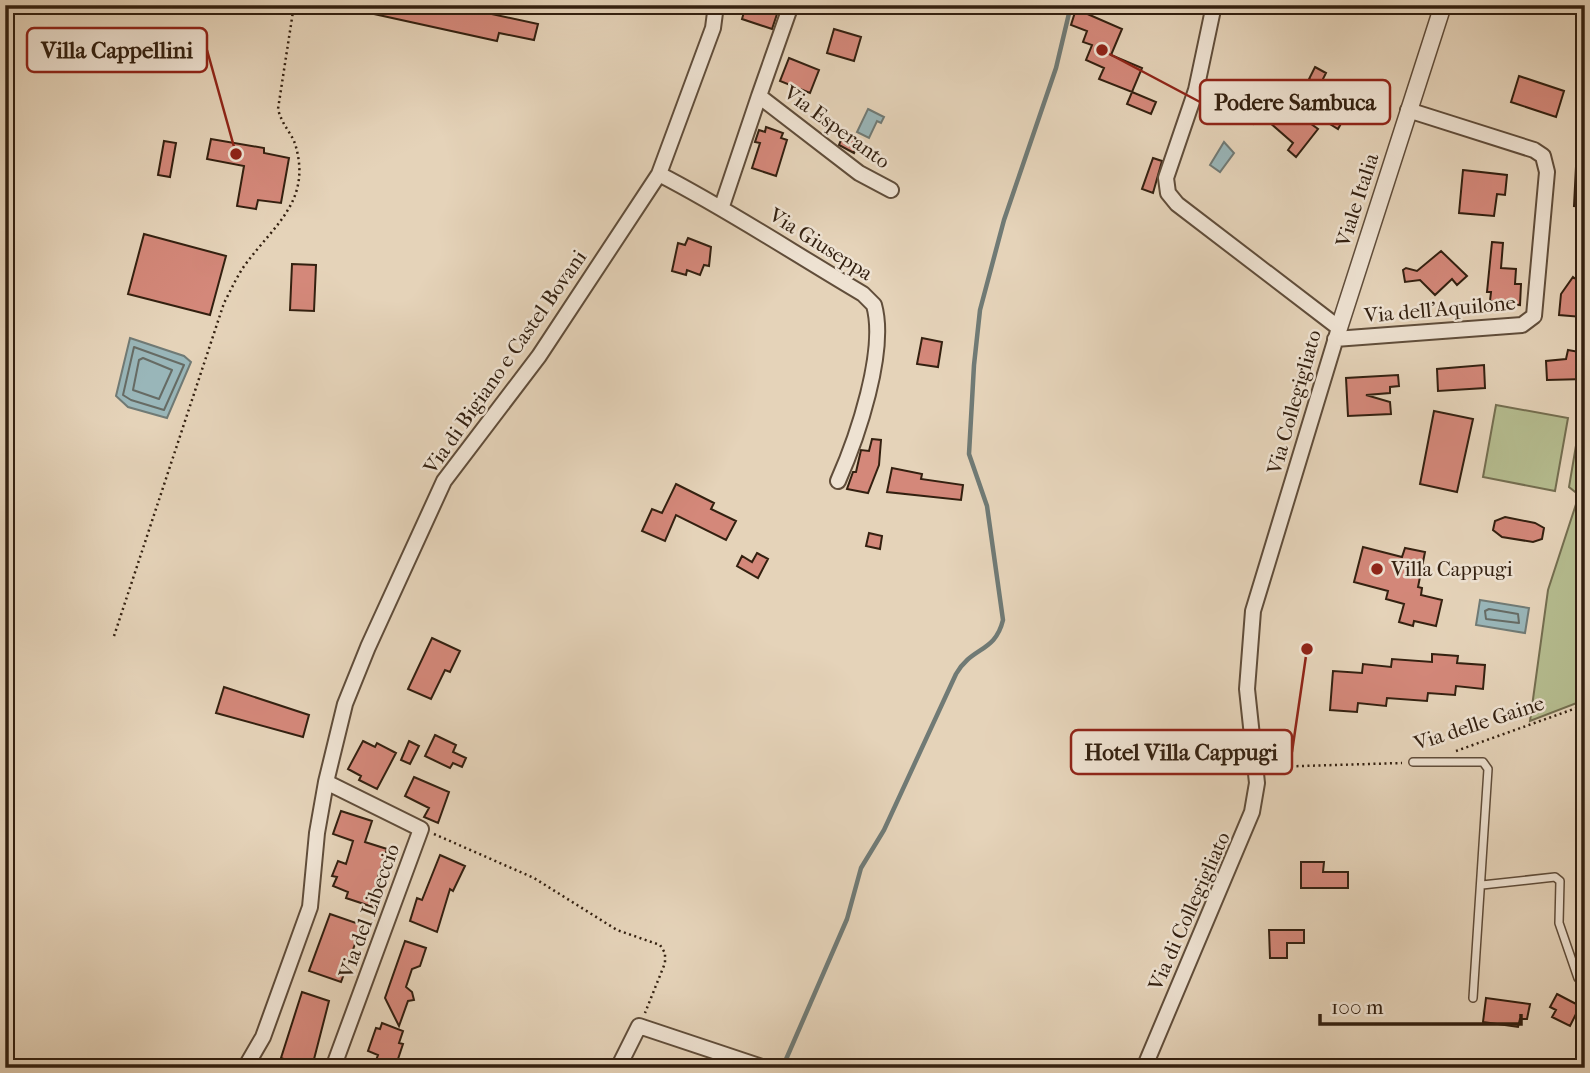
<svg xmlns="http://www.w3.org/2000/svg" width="1590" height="1073" viewBox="0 0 1590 1073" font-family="'IM FELL French Canon',serif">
<rect width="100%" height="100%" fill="#e5d3b9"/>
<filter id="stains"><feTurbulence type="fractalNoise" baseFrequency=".00286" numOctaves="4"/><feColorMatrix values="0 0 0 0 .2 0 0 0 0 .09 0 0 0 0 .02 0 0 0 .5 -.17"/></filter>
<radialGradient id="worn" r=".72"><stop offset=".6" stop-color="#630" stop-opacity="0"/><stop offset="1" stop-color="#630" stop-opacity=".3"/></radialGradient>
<path fill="#b5bc8f" stroke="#746e50" stroke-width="2" d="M1585,392V693L1582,701L1530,721L1548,590L1579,495L1569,487Z
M1496,405L1568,418L1555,491L1483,477Z"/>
<path fill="#99b6b9" stroke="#707a75" stroke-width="2" d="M868,109L884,117L881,123L877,121L869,138L857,132Z
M1224,142L1234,153L1220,172L1210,165Z
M130,338L184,356L191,362L167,418L128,407L116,396Z
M1480,600L1529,608L1525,633L1476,625Z"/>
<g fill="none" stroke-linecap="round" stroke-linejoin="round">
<path stroke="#666b64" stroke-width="2" d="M134,347L184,365L164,410L131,400L123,395Z
M143,358L172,370L159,399L133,390L139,360Z
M1489,609L1518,614L1519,623L1486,619L1485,611Z"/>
<path stroke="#707a75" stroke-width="4.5" d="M784,1064L847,919L861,868L884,830L956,674C972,646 995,653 1003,620L987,506L969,454L974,365L980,310L1004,220L1056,68L1071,5"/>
</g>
<path fill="#d4887a" stroke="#332010" stroke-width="2" d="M365,5H450L538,24L534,40L499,33L497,41L374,14L364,10Z
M746,5H780L772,29L742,19Z
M1076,9L1122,29L1111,55L1142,68L1132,92L1099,79L1104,68L1086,60L1092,45L1083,42L1087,31L1071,25Z
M834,29L861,37L854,61L827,53Z
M789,58L819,70L810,93L780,81Z
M1315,67L1326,73L1320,85L1309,79Z
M1519,76L1564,91L1556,117L1511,102Z
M1263,89L1318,129L1296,157L1288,150L1293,143L1261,115L1253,124L1230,106L1237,96L1251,107Z
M1132,92L1156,102L1151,114L1127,104Z
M1336,101L1349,109L1338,129L1325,121Z
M766,127L783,133L781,138L787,140L776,176L752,168L760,143L755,142L759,130L765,132Z
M843,135L859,142L854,153L839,145Z
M211,139L264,148V153L289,158L281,203L258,200L256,209L237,206L244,166L207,159Z
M164,141L176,143L170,177L158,175Z
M1577,147H1585V207L1574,206Z
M1153,158L1162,161L1153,193L1142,189Z
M1463,170L1507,175L1505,195L1497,194L1494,216L1459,213Z
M144,234L226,256L210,315L128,294Z
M688,238L711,247L709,266L704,265L700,275L687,270L686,275L672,271L678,243L685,245Z
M1492,242L1503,243L1501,268L1516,269L1515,284H1521L1520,305L1490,301L1491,292H1487Z
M1441,251L1467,276L1457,285L1452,279L1435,295L1420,280L1405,282L1403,270L1406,268L1417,271Z
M292,264L316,265L314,311L290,310Z
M1573,277L1585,286L1582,317L1559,315L1561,294Z
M922,338L942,342L938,367L917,364Z
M1568,350L1585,353V379L1547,380L1546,361L1566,359Z
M1484,365L1485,388L1438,391L1437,369Z
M1398,375L1399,386L1390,387V393L1366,395L1390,402L1391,414L1348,416L1346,378Z
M1434,411L1473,419L1457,492L1420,484Z
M872,439L881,440L879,465L868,493L847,489L853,472H856L861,450L869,451Z
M892,468L922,474L921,479L963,485L961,500L887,492Z
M676,484L714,503L711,509L736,521L726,540L676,515L665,541L642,531L652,509L662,513Z
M1505,517L1535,523L1544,528L1542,539L1533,542L1502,537L1493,530L1495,521Z
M869,533L882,536L880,549L866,546Z
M1363,547L1402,557L1405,548L1425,552L1418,587L1422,588L1421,595L1442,600L1436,626L1414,621L1413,626L1399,622L1404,604L1386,599L1388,591L1354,582Z
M757,553L768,559L758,578L737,566L742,556L752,562Z
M432,638L460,651L450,672L445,670L431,699L408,689Z
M1432,654L1458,656L1457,663L1485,665L1483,689L1456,686L1455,695L1428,693L1427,701L1387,698L1386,706L1358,703L1357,712L1330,710L1333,671L1362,673L1363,664L1391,667L1392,659L1432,662Z
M224,687L309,715L303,737L216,713Z
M435,735L456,745L453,752L466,758L462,767L453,763L450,768L425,756Z
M363,741L375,747L377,743L396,753L377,789L359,780L361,776L348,769Z
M409,741L419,746L410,764L401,760Z
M414,777L449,792L438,823L424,817L429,808L405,796Z
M341,811L372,821L365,842L387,849L376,883L381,885L373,907L346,898L348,892L333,886L337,877L332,876L338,861L346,864L353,841L333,834Z
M440,855L465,866L453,891L450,889L437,932L410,921L417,898L422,900Z
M1301,862H1324L1323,872H1348V888H1301Z
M330,914L362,925L341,982L309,971Z
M1269,930H1304V943H1287V958H1270Z
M405,941L426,948L420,966L412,969L406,987L412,992L414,1000L408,1001L399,1026L385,998Z
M302,992L329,1001L313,1063L306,1060L304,1067L281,1058Z
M1557,994L1580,1006L1570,1026L1552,1017L1556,1010L1550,1007Z
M1486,998L1530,1004L1527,1019H1520L1518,1027L1483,1022Z
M382,1023L403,1031L399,1043L403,1044L395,1068H373L378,1055L368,1051L376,1028L380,1029Z"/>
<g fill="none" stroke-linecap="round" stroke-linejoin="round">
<defs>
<path id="service" d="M1413,762H1483L1488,769L1473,998
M1482,885L1555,877L1560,881L1559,923L1578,978"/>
<path id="minor" d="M759,96L791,5
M659,174C729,210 795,254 863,294L874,305C887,351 857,438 838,481
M722,206L759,96L859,173L891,190
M1335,339L1522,325L1534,316L1547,172L1543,156L1534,150L1408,110
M326,782L421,829L333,1068
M245,1068L263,1037L310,907L317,833L326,782L345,704L368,647L444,481L539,356L659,174L713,28L716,5
M618,1068L639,1026L765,1068
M1144,1068L1252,812L1257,783L1247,689L1253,611L1339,328L1177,204L1168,193L1166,178L1196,90L1214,5"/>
<path id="tertiary" d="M1339,328L1443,5"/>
</defs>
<use href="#service" stroke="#604d3a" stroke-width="10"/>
<use href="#minor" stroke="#604d3a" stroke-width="18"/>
<use href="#tertiary" stroke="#604d3a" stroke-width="19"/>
<path stroke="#332010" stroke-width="2.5" stroke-dasharray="2 3.5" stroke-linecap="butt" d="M114,636L224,303C231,290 237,276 245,265C273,226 311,202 296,147C293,134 282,126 278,109L294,5
M1456,751L1585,705
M1269,767L1402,763
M434,834L534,878L617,930L660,945L665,953V963L645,1013"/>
<use href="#service" stroke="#eee2d2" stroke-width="7"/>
<use href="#minor" stroke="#eee2d2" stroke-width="14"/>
<use href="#tertiary" stroke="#eee2d2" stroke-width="16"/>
</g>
<circle fill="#8f2418" stroke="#eee2d2" stroke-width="2.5" cx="1377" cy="569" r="7"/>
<g text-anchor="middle" stroke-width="5" stroke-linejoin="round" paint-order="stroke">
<g font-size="21" fill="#332010" stroke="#eee2d2">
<text transform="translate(837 127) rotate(36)" y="7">Via Esperanto</text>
<text transform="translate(1357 200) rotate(-72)" y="7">Viale Italia</text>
<text transform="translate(821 244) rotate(32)" y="7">Via Giuseppa</text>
<text transform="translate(1440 309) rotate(-5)" y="7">Via dell'Aquilone</text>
<text transform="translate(505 362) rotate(-55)" y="7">Via di Bigiano e Castel Bovani</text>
<text transform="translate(1294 402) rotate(-74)" y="7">Via Collegigliato</text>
<text transform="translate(1479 723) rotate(-18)" y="7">Via delle Gaine</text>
<text transform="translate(369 911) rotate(-70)" y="7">Via del Libeccio</text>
<text transform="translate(1189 911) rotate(-66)" y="7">Via di Collegigliato</text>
</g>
<g font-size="21" fill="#332010" stroke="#eee2d2" text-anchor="start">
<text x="1391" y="576">Villa Cappugi</text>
</g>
</g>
<path fill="none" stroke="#8f2418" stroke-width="2.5" d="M236 154L207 50M1102 50L1200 102M1307 649L1292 752"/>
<g fill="#8f2418" stroke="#eee2d2" stroke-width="2.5">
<circle cx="236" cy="154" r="7"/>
<circle cx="1102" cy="50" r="7"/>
<circle cx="1307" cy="649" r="7"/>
</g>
<g fill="#eee2d2" stroke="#8f2418" stroke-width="2.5">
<rect x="27" y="28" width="180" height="44" rx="7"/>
<rect x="1200" y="80" width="190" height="44" rx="7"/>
<rect x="1071" y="730" width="221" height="44" rx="7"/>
</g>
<g font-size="23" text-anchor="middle" font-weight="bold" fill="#332010">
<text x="117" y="58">Villa Cappellini</text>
<text x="1295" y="110">Podere Sambuca</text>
<text x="1181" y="760">Hotel Villa Cappugi</text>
</g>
<rect width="1590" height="1073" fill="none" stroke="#e5d3b9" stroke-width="28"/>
<rect x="7" y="7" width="1576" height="1059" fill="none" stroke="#332010" stroke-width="3.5"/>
<rect x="14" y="14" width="1562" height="1045" fill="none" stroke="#332010" stroke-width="2"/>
<path d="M1320 1014v10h201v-10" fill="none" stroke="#332010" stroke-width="3.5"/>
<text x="1331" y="1014" font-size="21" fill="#332010" stroke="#eee2d2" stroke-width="5" paint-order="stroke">100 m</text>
<rect width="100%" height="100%" filter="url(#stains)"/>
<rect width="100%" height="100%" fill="url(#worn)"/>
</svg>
